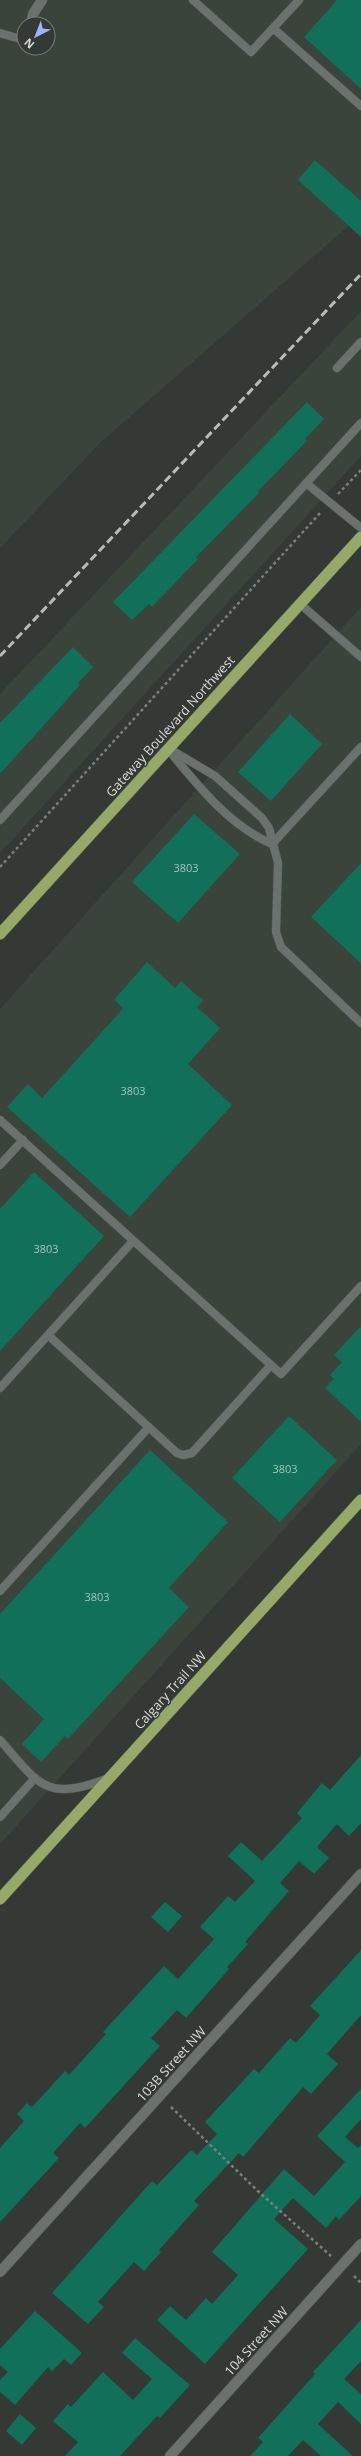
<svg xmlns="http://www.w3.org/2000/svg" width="361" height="2456" viewBox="0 0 361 2456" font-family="'Open Sans',sans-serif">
<rect width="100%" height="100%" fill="#343935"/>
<path fill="#3a443b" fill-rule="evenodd" d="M0,0H361V215L101,442L0,548ZM24,24H48V48H24Z
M361,311V456L0,853V694Z
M361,607V1444L0,1844V1009Z"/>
<path fill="#10705a" d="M337,0H361V89L304,37Z
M315,160L361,201V237L298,180Z
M307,402L324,419L305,439L307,441L258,491L259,493L196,557L198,559L152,607L149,604L132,620L113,602Z
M73,647L93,667L78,683L80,685L0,774V723Z
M290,714L322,744L271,801L238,772Z
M194,814L240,854L178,923L132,882Z
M361,863V963L311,917Z
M147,962L175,988L181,981L203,1001L197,1007L220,1028L188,1064L232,1105L130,1217L7,1107L28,1084L42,1098L120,1012L123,1008L114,1000Z
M34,1172L104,1236L0,1351V1209Z
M361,1326V1422L325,1388L334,1379L330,1375L342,1362L334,1355Z
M289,1416L337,1460L280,1522L232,1478Z
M150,1450L228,1522L169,1588L189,1607L68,1739L65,1736L41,1762L22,1744L44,1719L0,1678V1614Z
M361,1755V1823L349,1836L337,1824L317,1847L329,1858L314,1874L299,1861L280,1883L289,1891L245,1942L248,1944L227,1967L229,1969L186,2018L177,2010L151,2038L160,2046L85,2128L80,2123L53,2153L59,2158L0,2222V2148L24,2121L17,2114L27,2103L32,2107L65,2071L69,2075L106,2034L103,2032L164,1966L178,1979L214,1939L200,1927L228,1896L235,1902L255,1881L228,1856L241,1842L262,1861L302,1818L297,1813L322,1783L330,1790Z
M165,1902L182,1916L168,1932L151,1917Z
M361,1950V2015L327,2054L338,2064L311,2094L303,2087L243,2157L239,2153L194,2201L199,2205L159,2250L161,2252L144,2271L134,2262L98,2302L104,2307L88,2324L52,2293L152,2181L157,2185L191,2150L197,2155L217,2134L205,2122L254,2069L259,2073L290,2038L296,2043L320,2015L310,2006Z
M361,2089V2119L345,2137L358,2148L361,2145V2196L339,2220L336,2216L326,2228L293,2198L274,2219L308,2249L205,2364L157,2320L170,2306L186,2320L206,2298L212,2304L238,2275L212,2252L284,2169L314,2196L345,2162L317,2136Z
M35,2311L82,2353L71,2365L64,2359L52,2371L48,2367L15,2405L0,2392V2380L8,2372L0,2365V2349Z
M361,2320V2361L344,2379L361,2394V2424L338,2402L318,2424L353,2456H321L303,2440L288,2456H250L263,2442L258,2438L315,2374L313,2372Z
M135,2338L190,2385L160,2418L157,2416L120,2456H65L78,2442L53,2421L68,2404L71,2407L103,2372L133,2400L152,2379L122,2353Z
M20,2414L36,2428L22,2445L6,2431Z"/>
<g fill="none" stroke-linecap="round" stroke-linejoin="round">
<defs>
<path id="service" d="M193,0L251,52L299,0
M273,28L361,106
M0,33L24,40
M337,368L361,342
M306,483L361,528
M299,603L361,657
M168,748L215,776L262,818L269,828L278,863L276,932L281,947L361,1023
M171,753C199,787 230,826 272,844
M0,820L361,423
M272,844L361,747
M0,1120L281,1374L361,1286
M0,1165L23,1140
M48,1335L177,1453L183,1455L192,1453L271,1365
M0,1388L133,1241
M0,1591L149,1427
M0,1740C40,1786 46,1802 109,1778
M0,1817L34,1779"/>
<path id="minor" d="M31,24L33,14L42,0
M0,2272L361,1874
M170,2456L361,2244"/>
<path id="trunk" d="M0,934L361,537
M0,1899L361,1500"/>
</defs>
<use href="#service" stroke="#515651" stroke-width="9"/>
<use href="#minor" stroke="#515651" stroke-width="11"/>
<use href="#trunk" stroke="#515651" stroke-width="12"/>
<path stroke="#7c807d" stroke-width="2.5" stroke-dasharray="3 3" stroke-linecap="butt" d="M338,494L361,470
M0,867L321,512
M171,2107L261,2194L331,2256
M354,2276L361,2283"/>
<use href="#service" stroke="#6b716c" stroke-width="8"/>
<use href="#minor" stroke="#6b716c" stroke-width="10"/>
<use href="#trunk" stroke="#94aa66" stroke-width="11"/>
<path stroke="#b8bbb8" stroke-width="3" stroke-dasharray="8 4" stroke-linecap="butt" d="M0,656L361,274"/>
</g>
<g text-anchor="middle" stroke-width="3" stroke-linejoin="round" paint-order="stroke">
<g font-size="11" fill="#a8c2ba">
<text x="186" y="872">3803</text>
<text x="133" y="1095">3803</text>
<text x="46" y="1253">3803</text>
<text x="285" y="1473">3803</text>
<text x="97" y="1601">3803</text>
</g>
<g font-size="13" fill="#daddda" stroke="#343935">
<text transform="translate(170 726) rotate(-48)" y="5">Gateway Boulevard Northwest</text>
<text transform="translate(170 1690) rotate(-48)" y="5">Calgary Trail NW</text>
<text transform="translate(171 2064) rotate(-48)" y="5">103B Street NW</text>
<text transform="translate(256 2341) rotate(-48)" y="5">104 Street NW</text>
</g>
</g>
<g transform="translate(36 36) rotate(222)"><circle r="19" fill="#343935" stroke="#767b77"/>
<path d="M0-3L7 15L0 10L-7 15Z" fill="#9cb4fd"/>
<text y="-6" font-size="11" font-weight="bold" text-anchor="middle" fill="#daddda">N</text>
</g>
</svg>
